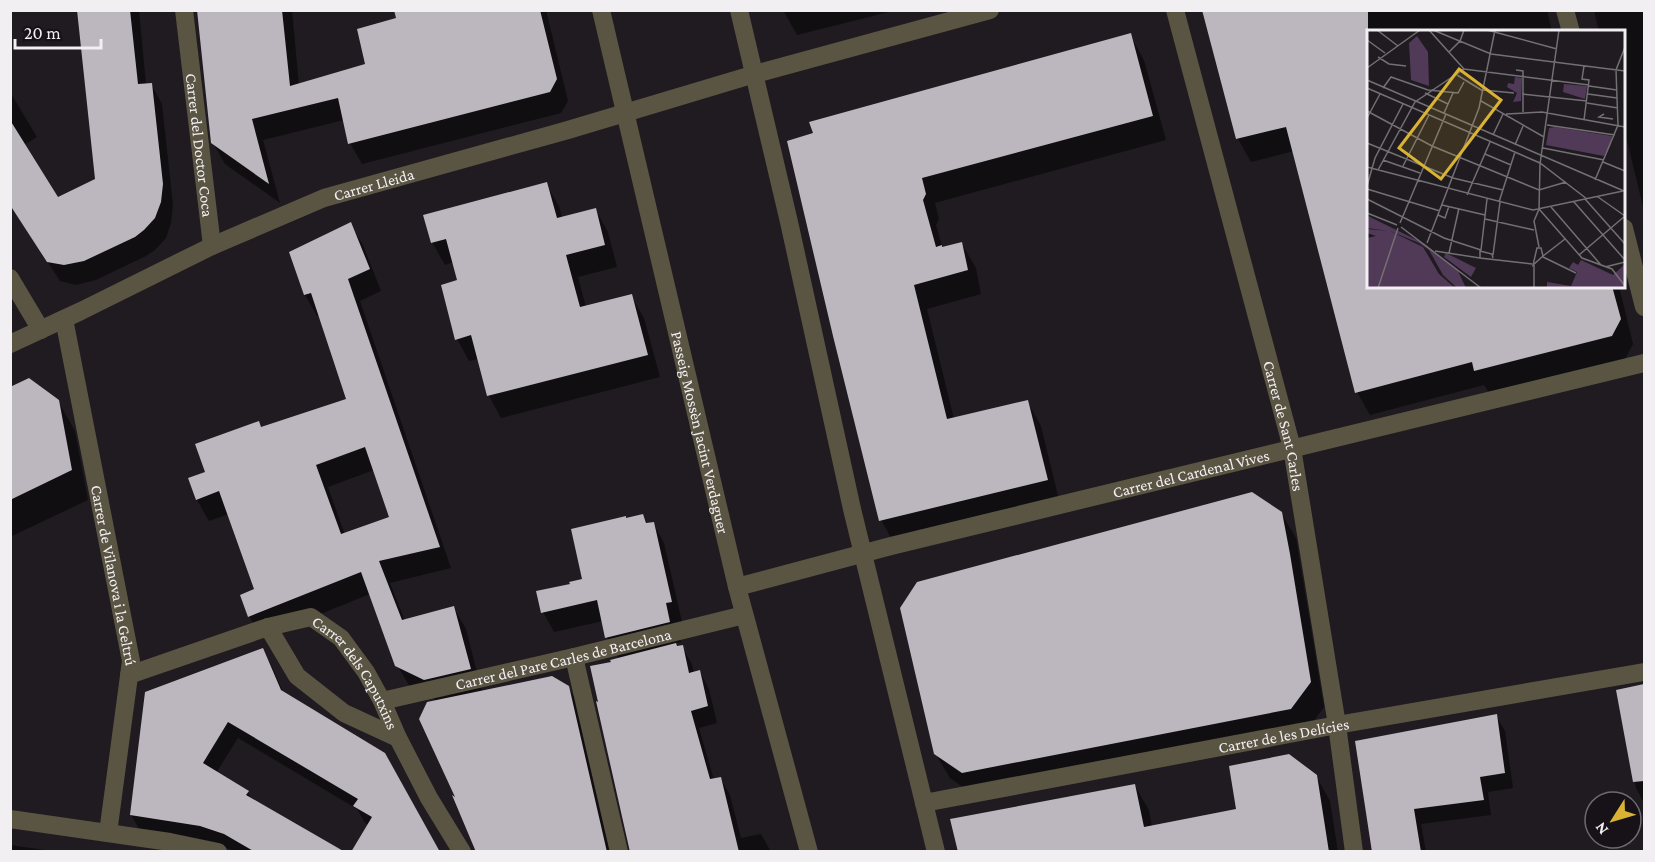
<svg xmlns="http://www.w3.org/2000/svg" width="1655" height="862" viewBox="0 0 1655 862" font-family="'Crimson Pro',serif">
<rect width="100%" height="100%" fill="#1f1b20"/>
<path fill="#0007" fill-rule="evenodd" d="M79,10H139L146,85L151,84L162,104L173,205L171,223L166,238L155,250L146,256L96,280L76,285L60,281L10,204V92L37,137L24,145L57,199L97,180Z
M199,10H292L299,85L367,65L398,20L396,10H546L568,101L561,113L362,164L350,143L344,120L263,140L280,203L225,164L213,143Z
M783,10H897L797,35Z
M1204,10H1547L1552,32H1368V286H1619L1633,344L1625,359L1489,393L1484,385L1370,415L1357,392L1294,151L1251,162L1238,139Z
M1594,10H1644V211L1624,128V32H1599Z
M1130,35L1144,60L1166,140L935,203L939,219L936,225L943,249L962,244L976,268L981,294L927,309L954,419L1027,401L1041,426L1060,504L895,545L881,520L789,142Z
M546,184L559,206L562,218L595,209L608,232L617,267L578,277L586,307L631,296L644,318L660,377L501,418L489,396L479,359L469,361L457,339L459,282L454,262L445,265L432,242Z
M350,224L363,245L381,291L360,301L451,568L390,583L405,621L454,608L466,629L482,692L568,687L578,704L612,852H487L438,701L410,687L397,665L370,594L261,638L249,616L256,590L229,514L209,521L197,500L190,479L207,472L261,429L348,400L320,315L317,316L305,295L290,253ZM374,470L391,518L345,535L328,487Z
M10,389L58,401L75,431L88,500L10,537Z
M1281,513L1296,538L1324,707L1305,733L977,797L950,778L935,753Z
M643,516L648,524L653,523L664,543L682,622L676,623L681,642L674,643L677,648L682,647L692,664L694,674L700,672L709,689L717,723L699,728L714,780L721,779L730,795L741,838L761,834L771,852H631L612,663L619,659L607,637L603,621L554,632L543,612L571,585L584,580L626,520Z
M263,650L272,667L284,694L439,852L369,825L365,823L357,809L238,738L216,773L248,792L252,800L343,852H237L210,842L141,832L131,815Z
M1644,686V803L1636,788L1617,691Z
M1496,716L1505,731L1513,788L1488,792L1491,815L1421,824L1426,852H1374Z
M1316,776L1330,801L1338,852H959L1135,786L1149,810L1152,827L1238,810Z
M10,845L59,852H10Z"/>
<path fill="#bcb6be" fill-rule="evenodd" d="M77,10H130L138,84L152,83L163,184L161,202L155,218L144,230L135,237L84,261L64,265L47,262L10,205V120L58,197L95,179Z
M197,10H282L290,86L365,64L357,29L396,18L394,10H540L557,79L550,92L348,144L338,98L252,119L269,184L211,143Z
M1202,10H1368V286H1612L1621,319L1612,336L1474,371L1472,362L1355,393L1286,127L1236,139Z
M1131,33L1153,116L922,178L926,194L923,200L936,247L942,245V247L962,242L968,270L914,285L947,419L1028,400L1048,480L879,521L833,336L787,141L813,133L809,122Z
M547,182L557,218L596,208L605,245L566,255L580,307L632,294L648,355L487,396L471,335L455,340L441,285L457,280L446,239L431,243L423,215Z
M351,222L370,269L348,279L440,547L379,561L402,620L454,606L471,669L424,680L395,666L361,572L248,617L240,595L254,589L219,491L196,500L188,478L205,472L195,444L259,421L261,427L346,399L311,293L304,295L289,252ZM365,447L389,517L341,534L316,465Z
M29,378L59,400L72,470L10,500V387Z
M1252,492L1282,512L1290,554L1311,682L1291,709L962,773L934,754L900,608L917,582Z
M643,514L646,523L654,522L672,602L666,603L670,622L605,638L597,600L541,613L536,591L570,584L569,582L582,579L571,529L626,516V518Z
M676,643L677,646L683,645L689,673L700,670L708,706L691,711L710,779L721,777L739,852H630L596,701L598,702L590,666L611,662L610,660Z
M263,648L281,690L385,753L440,852H351L372,817L353,806L358,799L228,722L203,763L249,791L246,795L345,852H255L224,834L200,826L130,815L145,692Z
M552,676L569,686L607,852H476L452,795L455,797L419,719L427,702Z
M1644,684V781L1633,782L1616,690Z
M1497,714L1505,773L1480,777L1484,800L1414,809L1421,852H1372L1355,741Z
M1289,754L1317,775L1329,852H958L950,819L1135,784L1144,827L1236,809L1229,766Z"/>
<g fill="none" stroke-linecap="round" stroke-linejoin="round">
<g stroke="#5a5443" stroke-width="18">
<path id="s1" d="M184,10L212,246"/>
<path id="s2" d="M601,10L737,587L809,852"/>
<path d="M739,10L789,222L852,509L936,852"/>
<path id="s3" d="M1175,10L1292,448L1337,725L1354,852"/>
<path d="M1565,10L1571,32"/>
<path d="M1624,228L1644,307"/>
<path d="M10,278L41,330"/>
<path id="s4" d="M64,319L131,661L108,833"/>
<path id="s5" d="M10,344L81,311L212,246L324,198L568,130L755,74L990,10"/>
<path id="s6" d="M737,587L891,546L1644,363"/>
<path d="M268,627L297,676L344,713L398,738"/>
<path d="M574,657L619,852"/>
<path id="s7" d="M129,675L268,627L311,617L341,638L366,672L382,701L398,738L429,798L462,852"/>
<path id="s8" d="M382,701L574,657L744,615"/>
<path id="s9" d="M924,803L1337,725L1644,672"/>
<path d="M10,819L170,842L218,852"/>
</g>
</g>
<g text-anchor="middle" stroke-width="6" stroke-linejoin="round" paint-order="stroke">
<g font-size="16" fill="#f2eff3" stroke="#161217">
<text dy="6" stroke="none"><textPath href="#s1" startOffset="136">Carrer del Doctor Coca</textPath></text>
<text dy="6" stroke="none"><textPath href="#s5" startOffset="398">Carrer Lleida</textPath></text>
<text dy="6" stroke="none"><textPath href="#s3" startOffset="430">Carrer de Sant Carles</textPath></text>
<text dy="6" stroke="none"><textPath href="#s2" startOffset="434">Passeig Mossèn Jacint Verdaguer</textPath></text>
<text dy="6" stroke="none"><textPath href="#s6" startOffset="468">Carrer del Cardenal Vives</textPath></text>
<text dy="6" stroke="none"><textPath href="#s4" startOffset="261">Carrer de Vilanova i la Geltrú</textPath></text>
<text dy="6" stroke="none"><textPath href="#s8" startOffset="186">Carrer del Pare Carles de Barcelona</textPath></text>
<text dy="6" stroke="none"><textPath href="#s7" startOffset="264">Carrer dels Caputxins</textPath></text>
<text dy="6" stroke="none"><textPath href="#s9" startOffset="366">Carrer de les Delícies</textPath></text>
</g>
</g>
<g transform="translate(1367 30)">
<rect width="258" height="258" fill="#1f1b20"/>
<path d="M50,6L61,22L62,56L44,50L42,13ZM148,47L155,48L154,71L146,72L150,63L140,57L141,53L147,54ZM197,54L220,56L218,69L196,62ZM188,97L245,106L243,114L237,126L179,115L182,98ZM1,186L58,214L91,241L99,258H90L76,245L62,220L52,213L23,201L56,217L72,244L88,258H0V208L9,206L0,203V199L21,201L0,198ZM79,223L109,238L104,247L77,227ZM214,230L246,245L258,234V258H180V252L204,256L210,242L202,238L206,232L211,235Z" fill="#513958"/>
<path fill="none" stroke="#737074" stroke-width="1.5" d="M10,0L31,16M62,0L97,39L222,55M66,0L124,24L258,41M120,0L190,19M0,10L18,23M82,22L93,11L97,0M11,27L22,34L39,36M217,36L215,49L222,50L217,90M0,38L53,0M149,40L156,41V82M90,45L116,61M0,50L257,161M222,56L250,60M0,58L173,133L220,169M16,58L24,47L61,60L91,63L97,52M116,60L147,63M58,63L81,74M155,64L220,71M221,64L250,68M114,71L177,107M220,73L251,78M0,81L65,116L172,160L199,152M77,83L86,63M139,84L175,82L258,97M237,84L232,87L246,89M0,88L13,64M180,95L248,105M126,105L136,84M0,113L86,148L136,160M148,115L156,96M176,118L237,130M118,124L144,135M16,130L53,143M236,132L258,141M36,136L62,85M0,137L166,180L256,161M11,140L48,72L97,39M228,150L251,95L249,40L258,17M0,156L8,128L36,74M0,159L73,181M100,165L123,112M231,167L258,186M0,169L77,208L114,220L120,169M218,169L258,214M132,172L148,122M207,172L258,230M75,175L118,185M184,177L234,235M172,179L215,228L245,239L258,256M0,183L30,195M71,185L78,188L82,176M118,189L167,200M33,193L79,84M34,197L114,258M60,213L112,78L128,0M172,217L167,191L172,179L173,134L192,0M170,218H174L176,226L166,235ZM68,221L113,228M82,223L92,178M126,225L133,172M212,225L258,186M176,226L198,209M176,227L209,243M126,228L125,224L113,221V228L165,234M167,235V258M238,237L258,232M11,258L31,198"/>
<path fill="#dab333" fill-opacity="0.15" stroke="#dab333" stroke-width="3" d="M92,39L134,70L74,149L32,118Z"/>
<rect width="258" height="258" fill="none" stroke="#f2eff3" stroke-width="3"/>
</g>
<rect width="1655" height="862" fill="none" stroke="#f2eff3" stroke-width="24"/>
<g transform="translate(1613 820) rotate(233)"><circle r="28" fill="#161217" stroke="#6e6a6f" stroke-width="1.5"/>
<path d="M0-4.5L10 22L0 15L-10 22Z" fill="#dab333"/>
<text y="-9" font-size="16" font-weight="bold" text-anchor="middle" fill="#f2eff3">N</text>
</g>
<path d="M15 39v9h86v-9" fill="none" stroke="#f2eff3" stroke-width="3"/>
<text x="24" y="39" font-size="18" fill="#f2eff3" stroke="#161217" stroke-width="4.5" paint-order="stroke">20 m</text>
</svg>
